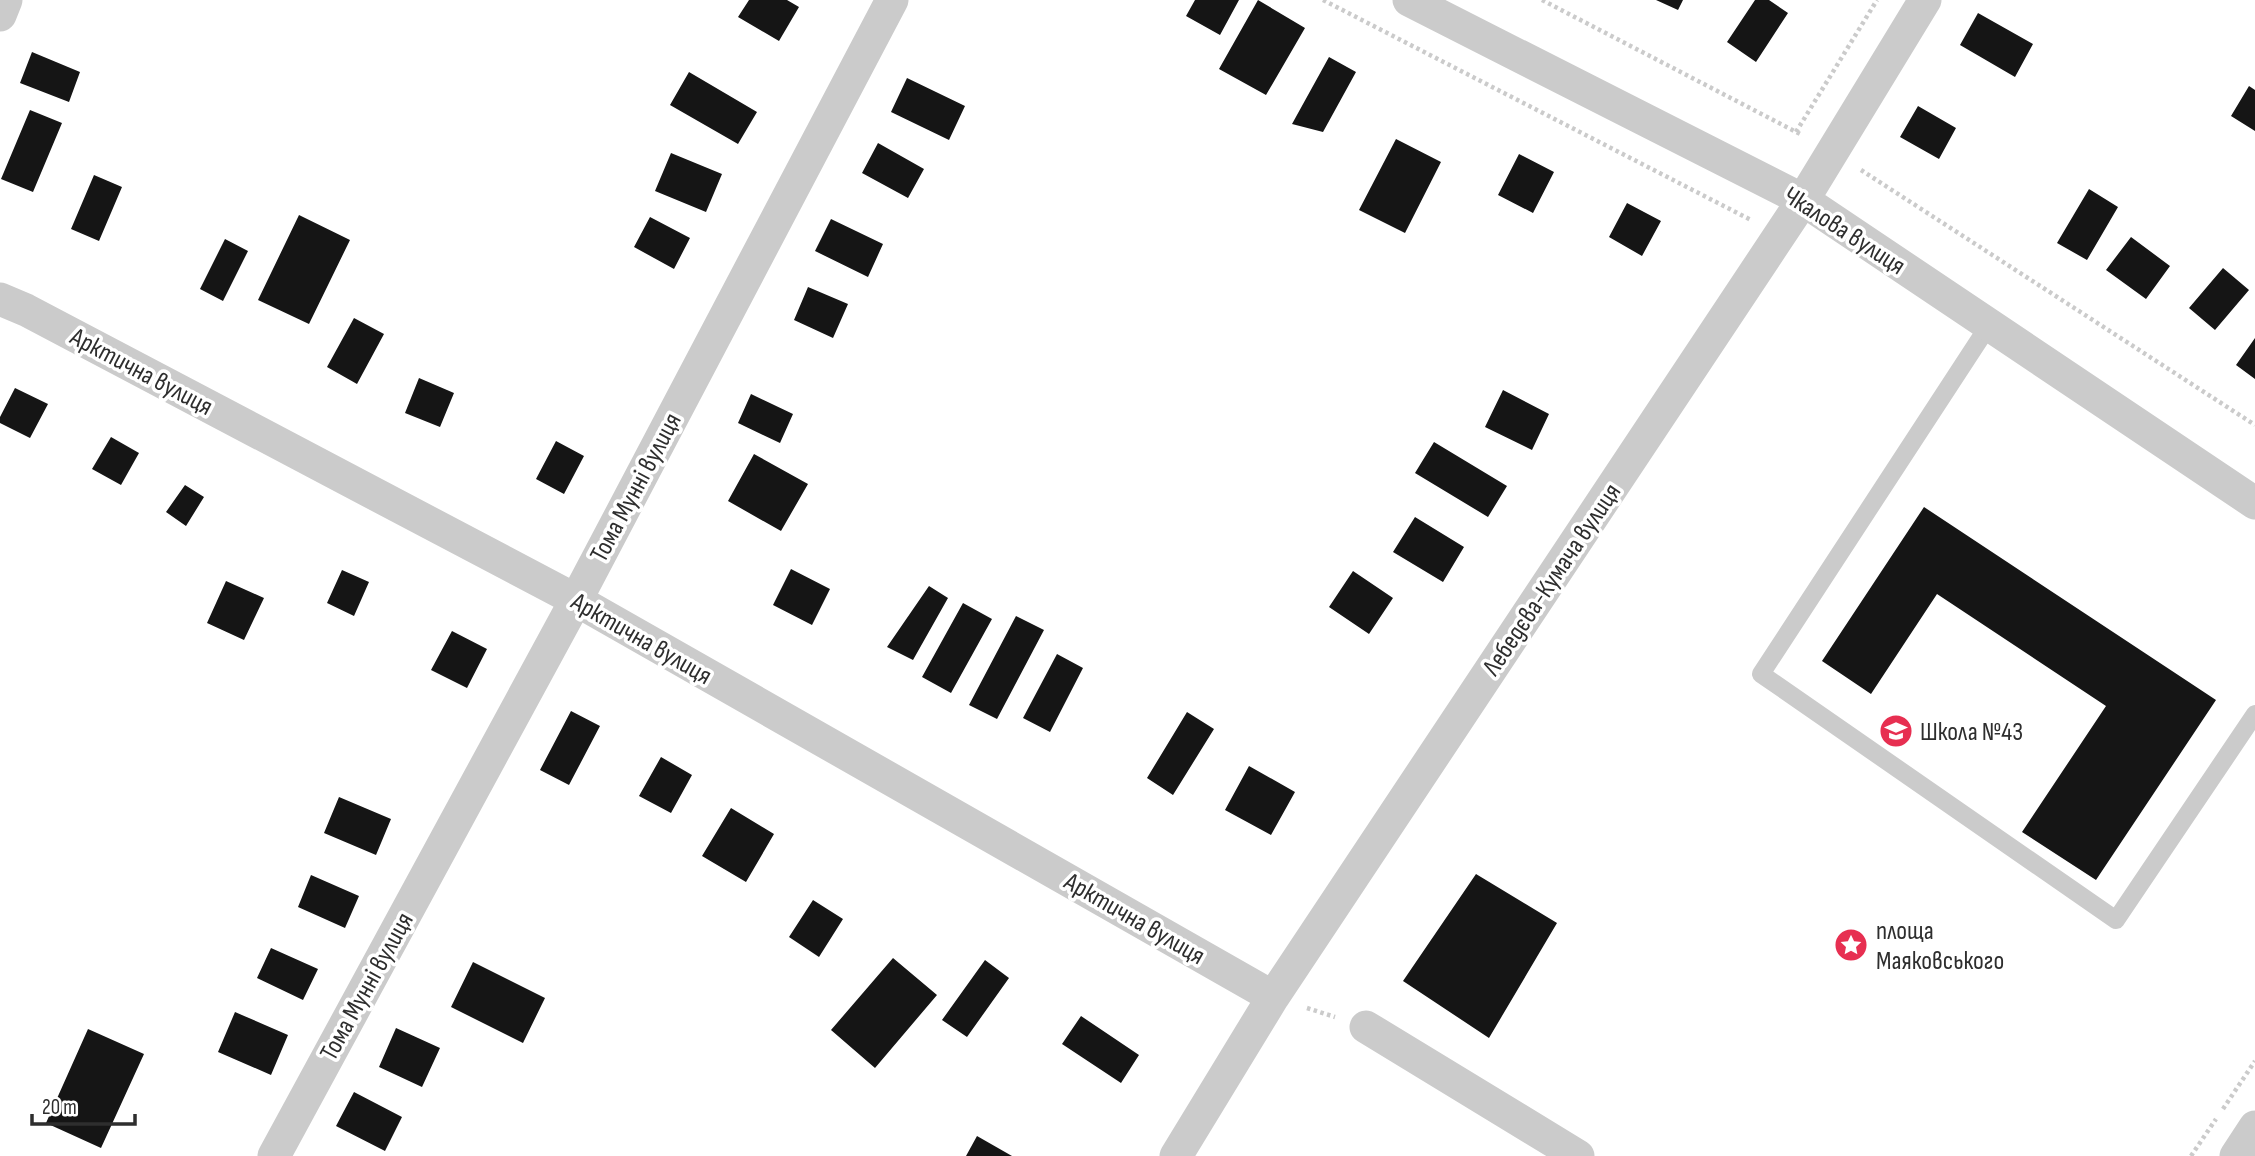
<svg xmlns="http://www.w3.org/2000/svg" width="2255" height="1156" viewBox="0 0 2255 1156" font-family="'Sofia Sans Condensed',sans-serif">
<rect width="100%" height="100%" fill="#fff"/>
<path fill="#151515" d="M749,0H787L799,7L779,41L738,17Z
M1195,0H1239L1220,35L1186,16Z
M1258,0L1305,28L1266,95L1219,69Z
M1656,0H1683L1678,10Z
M1755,0H1769L1788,13L1756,62L1727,42Z
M1978,13L2033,44L2015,77L1960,45Z
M32,52L80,72L69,102L20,83Z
M1329,57L1356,72L1323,132L1292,124Z
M689,72L757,112L738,144L670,105Z
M907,78L965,106L949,140L891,112Z
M2249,86L2255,90V131L2231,116Z
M1918,106L1956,128L1939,159L1900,137Z
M30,110L62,123L33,192L1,179Z
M1396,139L1441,162L1405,233L1359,210Z
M878,143L924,169L908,198L862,173Z
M671,153L722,174L706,212L655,191Z
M1519,154L1554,172L1533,213L1498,195Z
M94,175L122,187L99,241L71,229Z
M2089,189L2118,207L2087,260L2057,243Z
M1627,203L1661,221L1642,256L1609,237Z
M299,215L350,240L309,324L258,300Z
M650,217L690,238L674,269L634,247Z
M831,219L883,244L868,277L815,251Z
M2131,237L2170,266L2146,299L2106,270Z
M225,239L248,251L223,301L200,289Z
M2223,268L2249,290L2215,330L2189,308Z
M808,287L848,304L833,338L794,320Z
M354,318L384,334L357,384L327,367Z
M2255,338V379L2236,365Z
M419,378L454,393L440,427L405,413Z
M15,388L48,404L30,438L0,423V417Z
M1503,390L1549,414L1532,450L1485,427Z
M751,394L793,414L780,443L738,423Z
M111,437L139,453L121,485L92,469Z
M556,441L584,456L564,494L536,479Z
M1434,442L1507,486L1488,517L1415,473Z
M754,454L808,484L781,531L728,501Z
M185,485L204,497L186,526L166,512Z
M1924,507L2216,700L2096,880L2022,832L2106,706L1937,594L1871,694L1822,661Z
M1415,517L1464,547L1443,582L1393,552Z
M791,569L830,589L812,625L773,605Z
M342,570L369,582L354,616L327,603Z
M1353,571L1393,598L1369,634L1329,607Z
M226,581L264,598L244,640L207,623Z
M929,586L948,598L913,660L887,647Z
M963,603L992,619L951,693L922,677Z
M1016,616L1044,630L997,719L969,705Z
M452,631L487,649L467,688L431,670Z
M1057,654L1083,668L1050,732L1023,718Z
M571,711L600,726L569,785L540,770Z
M1187,712L1214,729L1173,795L1147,778Z
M661,757L692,775L671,813L639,796Z
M1249,766L1295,792L1271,835L1225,810Z
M339,797L391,819L376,855L324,833Z
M731,808L774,834L746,882L702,856Z
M1476,874L1557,923L1489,1038L1403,981Z
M311,875L359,896L345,928L298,907Z
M813,900L843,919L819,957L789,937Z
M271,948L318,969L303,1000L257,978Z
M893,958L937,995L875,1068L831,1030Z
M985,960L1009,978L967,1037L942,1020Z
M473,962L545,998L523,1043L451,1007Z
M235,1012L288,1035L271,1075L218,1052Z
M1081,1016L1139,1055L1121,1083L1062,1044Z
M396,1028L440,1048L422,1087L379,1067Z
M88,1029L144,1054L101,1148L46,1123Z
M354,1092L402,1117L385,1151L336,1126Z
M977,1136L1012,1156H966Z"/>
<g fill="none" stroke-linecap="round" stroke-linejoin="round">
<path stroke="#cbcbcb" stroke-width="4.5" stroke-dasharray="3.5 3.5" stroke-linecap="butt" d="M1323,0L1751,220
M1542,0L1802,135
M1796,132L1877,0
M1861,170L2255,425
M1307,1008L1335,1017
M2223,1109L2255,1061
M2191,1156L2216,1119"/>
<path stroke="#cbcbcb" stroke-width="18" d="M1989,325L1761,674L2116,920L2255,714"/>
<path stroke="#cbcbcb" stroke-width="33" d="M1409,0L1803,200L2255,503
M0,15L6,0
M0,299L26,310L576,600L1273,997
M1366,1027L1578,1156
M274,1156L576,600L892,0
M1176,1156L1273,997L1803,200L1925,0
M2236,1156L2255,1127"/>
</g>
<defs>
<symbol id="school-disc" viewBox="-11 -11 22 22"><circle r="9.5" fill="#e72f51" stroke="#fff"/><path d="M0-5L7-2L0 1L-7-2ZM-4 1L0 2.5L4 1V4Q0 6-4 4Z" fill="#fff"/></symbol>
<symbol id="sight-disc" viewBox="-11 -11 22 22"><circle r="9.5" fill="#e72f51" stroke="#fff"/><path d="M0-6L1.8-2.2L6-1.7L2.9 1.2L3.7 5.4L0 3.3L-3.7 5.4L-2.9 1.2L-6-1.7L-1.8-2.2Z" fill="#fff"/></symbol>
</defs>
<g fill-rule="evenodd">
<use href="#school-disc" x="1877" y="712" width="38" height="38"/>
<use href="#sight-disc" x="1832" y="926" width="38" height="38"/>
</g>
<g text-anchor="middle" stroke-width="7" stroke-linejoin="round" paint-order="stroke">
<g font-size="26" fill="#2e2e2e" stroke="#fff">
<text transform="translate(1845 230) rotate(33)" y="9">Чкалова вулиця</text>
<text transform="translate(142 371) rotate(28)" y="9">Арктична вулиця</text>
<text transform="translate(635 487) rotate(-62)" y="9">Тома Мунні вулиця</text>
<text transform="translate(1551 579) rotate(-56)" y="9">Лебедєва-Кумача вулиця</text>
<text transform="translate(642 638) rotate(30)" y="9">Арктична вулиця</text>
<text transform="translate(1135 918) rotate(30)" y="9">Арктична вулиця</text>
<text transform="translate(366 986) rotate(-61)" y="9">Тома Мунні вулиця</text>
</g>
<g font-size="26" fill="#2e2e2e" stroke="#fff" text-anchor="start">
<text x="1920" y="740">Школа №43</text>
<text x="1876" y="939">площа<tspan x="1876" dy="30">Маяковського</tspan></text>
</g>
</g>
<path d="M32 1114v10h103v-10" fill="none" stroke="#2e2e2e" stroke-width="3.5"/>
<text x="42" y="1114" font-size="21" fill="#2e2e2e" stroke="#ffffff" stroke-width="5" paint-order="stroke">20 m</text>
</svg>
